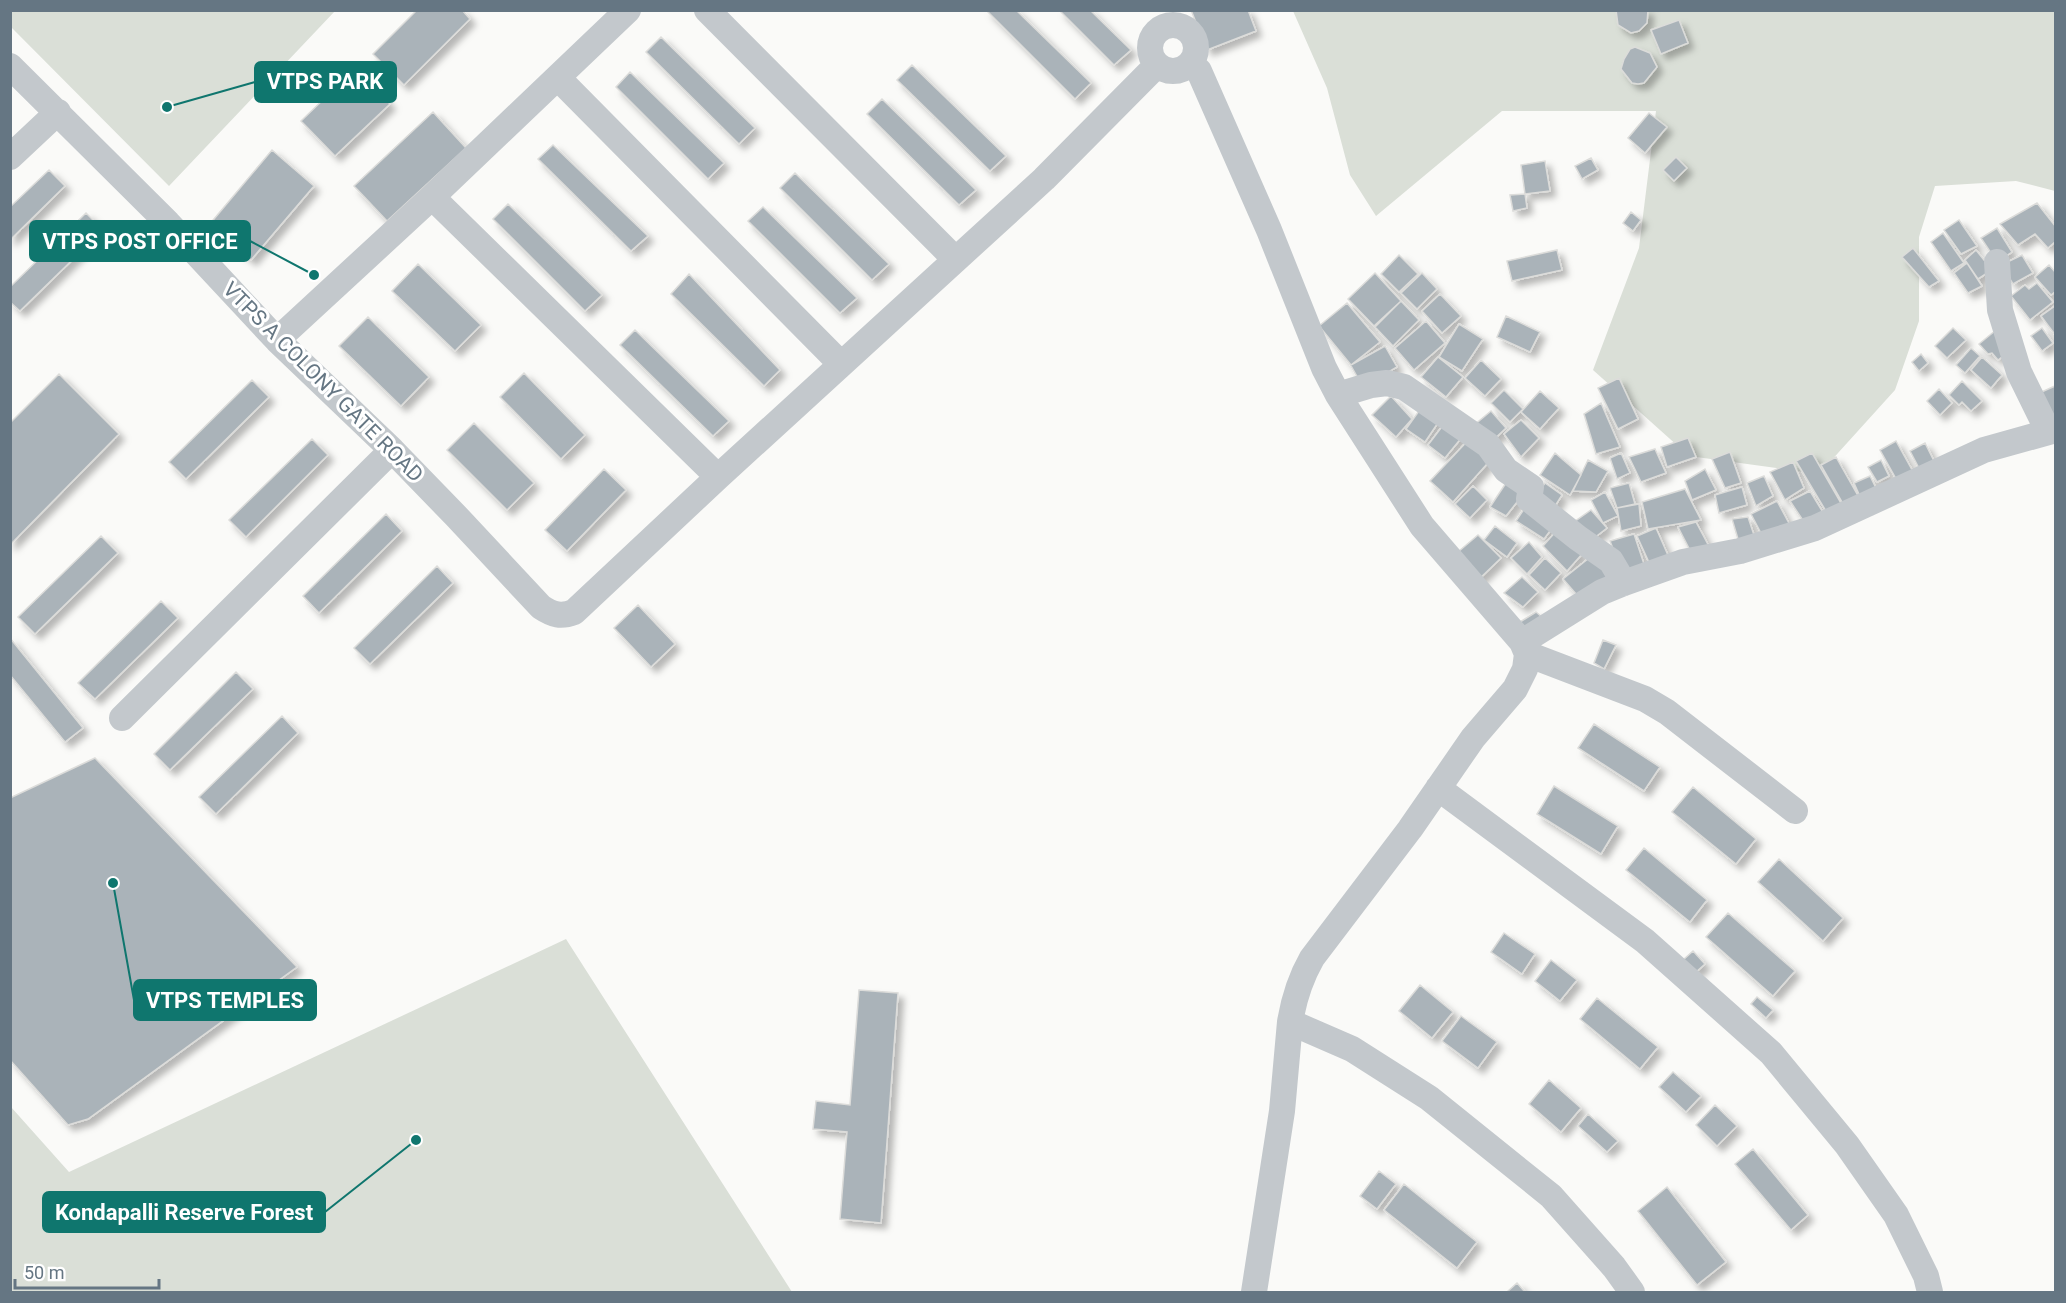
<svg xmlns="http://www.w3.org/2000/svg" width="2066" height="1303" viewBox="0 0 2066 1303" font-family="Roboto,sans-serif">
<defs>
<filter id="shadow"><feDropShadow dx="5.5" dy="5.5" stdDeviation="3" flood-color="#0004"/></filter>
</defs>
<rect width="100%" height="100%" fill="#fafaf8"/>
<path fill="#dadfd7" d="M10,11L11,10L335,11L169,186L11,27Z
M1293,11H2055V191L2016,181L1935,186L1919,237V321L1895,390L1819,474L1689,456L1593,370L1639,248L1656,111H1502L1376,216L1350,175L1327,88Z
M566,939L792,1292H11V1107L69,1172Z"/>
<path fill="#aab3b9" stroke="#dcdcda" stroke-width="1.5" filter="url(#shadow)" d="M417,10H462L470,19L404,85L373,54Z
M986,10H1016L1091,83L1075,99Z
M1059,10H1090L1131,50L1114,65Z
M1191,10H1248L1256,31L1207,50Z
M1616,10H1648L1647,23L1639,31L1631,33L1618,25Z
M1679,20L1688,43L1661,54L1651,30Z
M661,37L755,128L739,144L646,52Z
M1635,47L1650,53L1657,67L1644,83L1638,84L1632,83L1621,69L1624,59L1630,49Z
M912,65L1006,156L990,171L897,80Z
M356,68L390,104L335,156L301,121Z
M630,72L724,163L708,179L616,87Z
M882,99L976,190L959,205L867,114Z
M433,112L466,148L387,221L354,186Z
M1649,113L1667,127L1645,153L1628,138Z
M553,145L648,236L631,251L538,159Z
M272,150L314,186L251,260L209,225Z
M1676,157L1687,168L1674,181L1663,170Z
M1591,158L1598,170L1582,179L1575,166Z
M1545,161L1550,191L1525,194L1521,165Z
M49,170L65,186L10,240V207Z
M795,173L889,264L872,280L780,188Z
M1525,194L1527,208L1513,211L1510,195Z
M2037,203L2056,227V241L2048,248L2035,234L2018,245L2000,224Z
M508,204L602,295L585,311L493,219Z
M763,207L857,298L840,313L748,221Z
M1631,212L1641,220L1633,231L1623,223Z
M86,213L103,230L20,311L10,302V287Z
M1959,220L1977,246L1961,254L1944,230Z
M1997,228L2012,252L1997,262L1981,238Z
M1943,233L1964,263L1951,271L1931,242Z
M1913,248L1939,281L1929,287L1902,257Z
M1557,250L1562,270L1512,281L1507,261Z
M1976,250L1992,270L1978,279L1965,260Z
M1399,255L1418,274L1399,292L1381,274Z
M2022,255L2033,273L2013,284L2001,265Z
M1967,263L1982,286L1968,293L1954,273Z
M418,264L481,325L455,351L392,291Z
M2049,265L2056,273V291L2051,295L2035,277Z
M1375,273L1401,301L1374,326L1348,299Z
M1422,273L1437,289L1417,309L1401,293Z
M689,274L780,370L764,386L671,294Z
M2037,283L2053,302L2030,320L2011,296L2025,285L2029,289Z
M1440,294L1461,316L1442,333L1422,311Z
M1401,301L1419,320L1393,346L1375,327Z
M1347,303L1380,342L1351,365L1319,326Z
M2055,306L2056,307V336L2041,316Z
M1506,316L1540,332L1530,352L1497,337Z
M368,317L429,377L401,406L339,346Z
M1426,321L1445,343L1414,370L1395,348Z
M1459,324L1483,339L1462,371L1439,357Z
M1953,328L1966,340L1947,358L1935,346Z
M2042,328L2053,343L2042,351L2031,336Z
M635,330L729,421L713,436L620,345Z
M1996,330L2011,350L1998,360L1992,353L1988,354L1979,344Z
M1385,346L1397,367L1363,387L1350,364L1351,365Z
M1971,348L1980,356L1965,373L1956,365Z
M1921,354L1928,363L1919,371L1912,362Z
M1438,357L1463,377L1446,397L1421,377Z
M1982,357L2002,375L1991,388L1971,370Z
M1481,360L1501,379L1485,396L1465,378Z
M524,373L585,435L561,459L500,397Z
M59,374L119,434L10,545V423Z
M1619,378L1638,419L1618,429L1598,388Z
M252,380L269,397L186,479L169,462Z
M1962,381L1982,401L1971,411L1962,402L1959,405L1949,395Z
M2055,386L2056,387V419L2037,394Z
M1939,389L1952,403L1940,415L1927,401Z
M1504,390L1523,409L1510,422L1491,403Z
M1540,391L1559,408L1540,429L1521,412Z
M1391,396L1412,419L1396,437L1372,415Z
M1601,403L1620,447L1596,454L1584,414Z
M1424,404L1442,417L1425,442L1406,429Z
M1491,411L1506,428L1488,445L1467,431Z
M1447,420L1467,431L1445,458L1428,445Z
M1521,420L1539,438L1521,457L1504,434Z
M474,423L534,483L507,510L447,450Z
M1473,435L1495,455L1453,502L1430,481Z
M1688,438L1696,457L1667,467L1661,447Z
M312,439L328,455L246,537L229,520Z
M1896,441L1916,477L1900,486L1880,450Z
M1925,443L1936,465L1921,472L1910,451Z
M1655,449L1666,473L1641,482L1629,457Z
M1730,452L1741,483L1725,488L1712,459Z
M1555,453L1581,475L1570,495L1540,475Z
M1621,453L1630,473L1617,479L1610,458Z
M1812,453L1842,505L1827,513L1796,461Z
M1836,457L1861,501L1846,509L1821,465Z
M1588,460L1608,471L1596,492L1573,491Z
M1881,460L1889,476L1877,482L1868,467Z
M1793,462L1804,488L1785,500L1770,472Z
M604,469L626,490L567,551L545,530Z
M1705,469L1716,490L1692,500L1685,481Z
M1764,476L1773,496L1756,506L1747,483Z
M1870,476L1879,494L1862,501L1854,483Z
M1510,477L1525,492L1506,516L1490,507Z
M1545,483L1562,495L1552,511L1533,500Z
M1629,483L1635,504L1617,508L1610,488Z
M1473,486L1487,500L1470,518L1455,504Z
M1742,487L1747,505L1719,513L1715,495Z
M1685,489L1701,520L1648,529L1642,502Z
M1810,491L1824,514L1804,522L1790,501Z
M1605,492L1618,516L1603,523L1591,500Z
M1777,501L1791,527L1765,541L1751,514Z
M1528,503L1556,523L1544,539L1516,521Z
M1639,504L1641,526L1621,531L1617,508Z
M1591,510L1607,528L1589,542L1574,522Z
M386,514L402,531L319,613L303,596Z
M1748,517L1757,544L1741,549L1732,519Z
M1696,522L1712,552L1694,558L1678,527Z
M1495,526L1517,543L1507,557L1484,540Z
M1656,528L1671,562L1652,569L1637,536Z
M1558,529L1583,553L1567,571L1543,546Z
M1634,534L1646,570L1624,577L1610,541Z
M1478,535L1501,558L1475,583L1452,557Z
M101,536L118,553L35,634L18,617Z
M1529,542L1542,557L1527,574L1511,558Z
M1594,554L1619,579L1583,602L1563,579Z
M1545,558L1561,573L1545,590L1529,575Z
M437,566L453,583L370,664L354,648Z
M1522,577L1538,592L1523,607L1504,593Z
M161,601L178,618L95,699L78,683Z
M638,605L675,644L651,667L614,628Z
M1536,612L1548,622L1530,633L1520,622Z
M10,638L83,728L65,742L10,675Z
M1603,640L1616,645L1604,669L1594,663Z
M236,672L253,689L170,770L154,754Z
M282,716L298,733L216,814L199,797Z
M1594,724L1660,767L1644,791L1578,748Z
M95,758L297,967L88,1119L68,1125L10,1060V798Z
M1554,786L1618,826L1601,854L1537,814Z
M1693,787L1756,839L1736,864L1672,812Z
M1644,848L1707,900L1690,922L1626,870Z
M1779,859L1843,918L1823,941L1758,882Z
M1728,913L1795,971L1773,996L1706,937Z
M1504,933L1535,954L1522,974L1491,952Z
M1693,951L1705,964L1695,973L1683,960Z
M1551,960L1577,980L1560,1001L1535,981Z
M1420,985L1453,1012L1432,1038L1399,1011Z
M859,990L898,993L881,1223L840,1219L847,1132L813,1129L816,1101L850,1105Z
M1757,997L1773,1010L1766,1018L1751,1004Z
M1597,998L1658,1047L1640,1069L1580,1019Z
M1461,1016L1497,1042L1478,1068L1442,1041Z
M1673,1072L1701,1096L1686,1112L1659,1087Z
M1549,1080L1581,1108L1561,1132L1529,1104Z
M1715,1105L1737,1126L1717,1146L1696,1125Z
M1588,1114L1618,1141L1607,1152L1578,1126Z
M1753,1149L1808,1215L1791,1230L1735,1164Z
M1379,1171L1396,1184L1377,1209L1360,1196Z
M1404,1184L1477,1242L1457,1268L1384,1210Z
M1667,1187L1726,1262L1697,1285L1638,1211Z
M1517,1283L1525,1292H1507Z"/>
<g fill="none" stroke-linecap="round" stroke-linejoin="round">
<path stroke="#c3c8cc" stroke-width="26" d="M707,10L955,259
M1150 48a23 23 0 1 1 46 0a23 23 0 1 1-46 0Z
M1191,63L1199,71L1269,230L1324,368L1338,395L1422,526L1522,642L1527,654L1525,669L1515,689L1473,738L1410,829L1312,958C1300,979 1294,998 1290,1022L1352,1049L1429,1098L1551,1196L1614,1267L1632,1292
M10,66L168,223L277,340L392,450L456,516L541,607C553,615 561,617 574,612L718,477L1044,179L1157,65
M558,78L841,364
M10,157L58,112
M432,197L718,477
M1997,262L2000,310L2019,372L2048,431
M277,340L432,197L628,10
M1338,395L1371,385L1387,383L1404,387L1488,445L1506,470L1531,487L1529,499L1578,538L1611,561L1624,583
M1522,642L1602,592L1624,583L1683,562L1740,551L1815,528L1984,450L2056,430
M1527,654L1645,699L1667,712L1795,811
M122,718L392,450
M1438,788L1645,941L1771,1053L1847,1145L1896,1215L1926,1276L1930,1292
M1254,1292L1282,1111L1290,1022"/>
</g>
<g text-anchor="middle" stroke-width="6" stroke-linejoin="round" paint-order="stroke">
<g font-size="21" fill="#657683" stroke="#fff">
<text transform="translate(323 382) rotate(45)" y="7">VTPS A COLONY GATE ROAD</text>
</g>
</g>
<path fill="none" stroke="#0f766e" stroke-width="2" d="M167 107L255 82M314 275L250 241M113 883L134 1000M416 1140L325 1212"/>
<g fill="#0f766e" stroke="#fff" stroke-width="2">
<circle cx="167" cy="107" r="6"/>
<circle cx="314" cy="275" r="6"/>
<circle cx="113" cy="883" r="6"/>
<circle cx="416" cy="1140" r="6"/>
</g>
<g fill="#0f766e" stroke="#0f766e" stroke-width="2">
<rect x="255" y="62" width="141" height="40" rx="6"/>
<rect x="30" y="221" width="220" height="40" rx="6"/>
<rect x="134" y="980" width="182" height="40" rx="6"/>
<rect x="43" y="1192" width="282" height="40" rx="6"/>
</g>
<g font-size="22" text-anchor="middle" font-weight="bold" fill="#fff">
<text x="325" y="89">VTPS PARK</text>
<text x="140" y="249">VTPS POST OFFICE</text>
<text x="225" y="1008">VTPS TEMPLES</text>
<text x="184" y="1220">Kondapalli Reserve Forest</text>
</g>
<rect width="2066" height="1303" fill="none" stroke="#657683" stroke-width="24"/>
<path d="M15 1279v9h144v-9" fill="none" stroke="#657683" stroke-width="3"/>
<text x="24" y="1279" font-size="18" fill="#657683" stroke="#ffffff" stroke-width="4.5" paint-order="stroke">50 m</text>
</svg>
